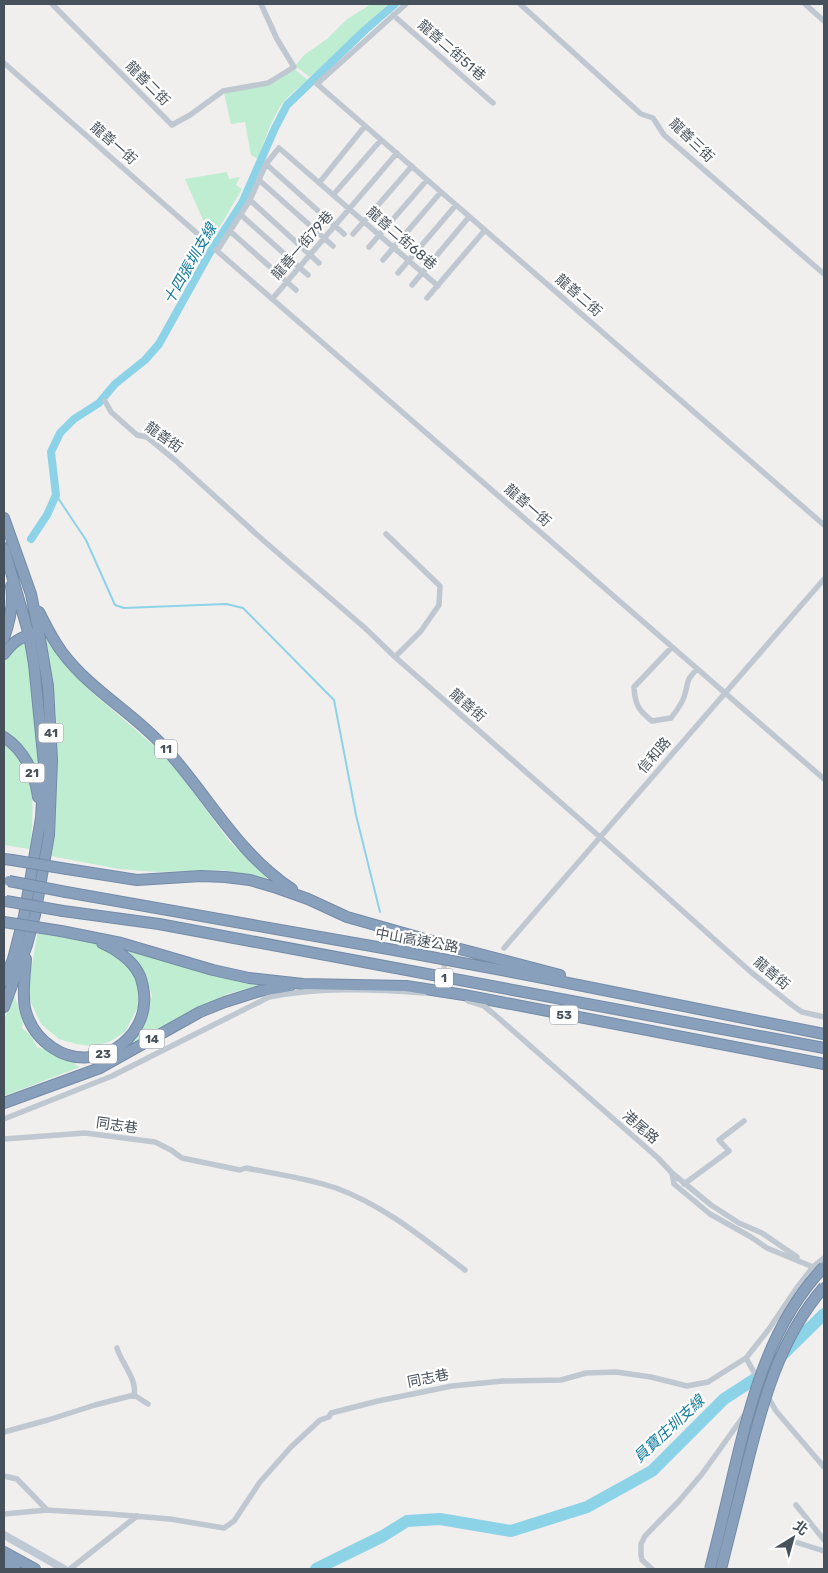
<svg xmlns="http://www.w3.org/2000/svg" width="828" height="1573" viewBox="0 0 828 1573" font-family="Rubik,'Noto Sans TC',sans-serif">
<rect width="100%" height="100%" fill="#f1eeee"/>
<path fill="#beedd1" d="M371,4H388L310,77L295,66L304,55L327,39L346,20Z
M294,69L308,80C298,88 287,96 280,107C270,123 264,142 258,159L251,155L245,122L231,124L224,93L269,85Z
M227,172L229,179L240,177L236,185L242,189L212,240L185,179Z
M44,635H46L58,657L94,694L167,757L230,842L267,878L266,881L224,870L157,872L119,869L51,856C55,805 60,754 55,703C52,680 47,657 44,635Z
M26,641C33,685 41,730 38,774H35L4,736V660L18,644Z
M4,742C40,764 33,814 30,849L4,845Z
M38,930L92,940L130,966L137,982L139,994L138,1007L125,1032L109,1042L92,1046L76,1044L59,1039L41,1024L27,994Z
M125,948L266,984L227,994L191,1012L132,1045L131,1043L143,1025L152,995L141,966Z
M14,995L23,1020L22,1028L31,1036L37,1047L78,1060L74,1064L80,1067L4,1096V1020Z"/>
<g fill="none" stroke-linecap="round" stroke-linejoin="round">
<path stroke="#8dd3e8" stroke-width="2" d="M56,495L86,540L115,605L124,608L226,604L243,608L334,700L356,815L380,912"/>
<path stroke="#8dd3e8" stroke-width="8" d="M31,539L47,515L56,495L51,452L60,433L74,419L99,403L115,384L145,360L159,344L209,254L242,203L275,128L287,105L365,30L395,4"/>
<path stroke="#8dd3e8" stroke-width="12" d="M316,1569L383,1536L407,1521L440,1519L511,1531L587,1507L652,1471L724,1399L764,1373L824,1314"/>
<path stroke="#c6c7c9" stroke-width="5.5" stroke-dasharray="5.5 3" stroke-linecap="butt" d="M440,993L449,936"/>
<defs>
<path id="highway" d="M4,518L31,594L39,633L48,686L52,760L49,835L35,915L27,945L4,1007
M4,548L29,635L34,664L44,765L41,818L24,916L13,959L4,981
M39,612C46,626 53,640 62,652C90,690 134,713 165,748C208,795 237,853 292,889
M4,638C10,621 14,604 11,586
M4,654C12,643 19,637 34,634
M4,737C24,750 35,773 38,797
M4,859L12,860
M67,869L137,880L201,876L225,877L250,880L277,888L308,899L347,917L460,949L560,975
M66,892L394,950L538,977L824,1034
M63,911L159,924L824,1048
M61,931L121,943L213,970L249,978L303,984L406,986L464,995L824,1064
M26,959C25,975 22,992 25,1008C29,1025 39,1039 53,1048C93,1075 149,1041 144,993C143,987 142,979 139,974C132,960 116,949 102,943
M4,1103L100,1068L200,1012L225,1002L260,991L290,986
M4,1552L35,1569
M4,1563L15,1569"/>
</defs>
<use href="#highway" stroke="#738ba7" stroke-width="12"/>
<path stroke="#bfc8d0" stroke-width="5.5" d="M52,4L172,125L190,115L223,91L268,83L294,67L277,39L261,4
M406,4L317,84L824,525
M520,4L641,114L653,118L664,135L824,274
M805,4L824,21
M393,15L493,103
M4,63L208,243
M266,164L344,234
M259,180L333,246
M319,183L365,126
M333,195L381,140
M250,200L319,263
M241,215L308,275
M231,232L296,290
M353,234L412,166
M369,247L427,180
M216,250L824,779
M217,251L250,200L266,164L279,148L438,286
M383,260L441,192
M398,273L456,205
M412,285L469,217
M273,298L397,153
M427,298L485,230
M105,401L111,412L137,435L147,437L175,460L264,541L365,628L395,657L600,837L752,973L792,1005L802,1012L824,1017
M386,534L440,586L439,605L421,631L395,657
M672,647L634,687C635,704 638,710 652,721L671,718C677,710 683,703 685,694C689,679 686,681 697,669
M504,948L824,579
M468,1001L484,1006L495,1015L658,1158L672,1173L674,1184L710,1214L751,1237L767,1248L813,1267
M4,1119L112,1076L269,997C319,987 373,989 424,993
M4,1139L85,1133L155,1142L171,1150L182,1158L240,1170L246,1168C276,1174 307,1178 336,1188C385,1206 424,1239 465,1270
M672,1173L711,1205L739,1223L762,1233L797,1257
M684,1184L729,1151L719,1140L744,1121
M117,1348C120,1361 138,1380 134,1395L148,1404
M746,1358L776,1411L824,1467
M4,1432L48,1420L95,1405L134,1395
M4,1476L17,1479L47,1510
M796,1505L824,1540
M4,1514L47,1510L110,1514L170,1519L224,1528L234,1521L260,1482L291,1447L320,1420L329,1417L331,1413L378,1401L452,1386L503,1381L561,1380L586,1373L616,1372L651,1377L687,1386L708,1382L746,1358L769,1329L796,1289L813,1267L824,1258
M792,1541L824,1551
M70,1569L137,1516
M652,1569L642,1560L641,1555V1544L645,1536L679,1501L702,1474L748,1410"/>
<path stroke="#bfc9d4" stroke-width="8" d="M4,1535L64,1569"/>
<use href="#highway" stroke="#88a0bb" stroke-width="10"/>
<defs>
<path id="highway-bridge" d="M12,860L67,869
M9,881L66,892
M6,901L63,911
M4,922L61,931
M710,1569C719,1535 727,1500 735,1466C752,1395 772,1321 824,1267
M721,1569C729,1536 738,1502 746,1469C762,1404 779,1339 824,1287"/>
</defs>
<use href="#highway-bridge" stroke="#738ba7" stroke-width="12" stroke-linecap="butt"/>
<use href="#highway-bridge" stroke="#88a0bb" stroke-width="10"/>
</g>
<g text-anchor="middle" stroke-width="4.5" stroke-linejoin="round" paint-order="stroke">
<g fill="#fff" stroke="#7e858c" stroke-width="1">
<rect x="38.5" y="723.5" width="25" height="19" rx="4"/>
<rect x="155" y="739.5" width="22" height="19" rx="4"/>
<rect x="19.5" y="763.5" width="25" height="19" rx="4"/>
<rect x="435" y="968.5" width="18" height="19" rx="4"/>
<rect x="550" y="1005.5" width="28" height="19" rx="4"/>
<rect x="139.5" y="1029.5" width="25" height="19" rx="4"/>
<rect x="89" y="1044.5" width="28" height="19" rx="4"/>
</g>
<g font-size="12" font-weight="bold" fill="#47515b">
<text x="51" y="737">41</text>
<text x="166" y="753">11</text>
<text x="32" y="777">21</text>
<text x="444" y="982">1</text>
<text x="564" y="1019">53</text>
<text x="152" y="1043">14</text>
<text x="103" y="1058">23</text>
</g>
<g font-size="14" fill="#47515b" stroke="#fff">
<text transform="translate(452 50) rotate(41)" y="5">龍善二街51巷</text>
<text transform="translate(148 83) rotate(45)" y="5">龍善二街</text>
<text transform="translate(692 140) rotate(44)" y="5">龍善三街</text>
<text transform="translate(114 143) rotate(41)" y="5">龍善一街</text>
<text transform="translate(402 238) rotate(41)" y="5">龍善二街68巷</text>
<text transform="translate(302 245) rotate(-49)" y="5">龍善一街79巷</text>
<text transform="translate(579 295) rotate(41)" y="5">龍善二街</text>
<text transform="translate(164 437) rotate(35)" y="5">龍善街</text>
<text transform="translate(528 505) rotate(41)" y="5">龍善一街</text>
<text transform="translate(468 705) rotate(41)" y="5">龍善街</text>
<text transform="translate(654 755) rotate(-49)" y="5">信和路</text>
<text transform="translate(417 940) rotate(10)" y="5">中山高速公路</text>
<text transform="translate(772 973) rotate(40)" y="5">龍善街</text>
<text transform="translate(117 1125) rotate(8)" y="5">同志巷</text>
<text transform="translate(641 1127) rotate(41)" y="5">港尾路</text>
<text transform="translate(428 1378) rotate(-11)" y="5">同志巷</text>
</g>
<g font-size="15" font-style="italic" fill="#127b9c" stroke="#fff">
<text transform="translate(190 264) rotate(-60)" y="5">十四張圳支線</text>
<text transform="translate(669 1429) rotate(-43)" y="5">員寶庄圳支線</text>
</g>
</g>
<rect width="828" height="1573" fill="none" stroke="#47515b" stroke-width="10"/>
<g transform="translate(793 1538) rotate(37)" stroke="#ffffff" stroke-width="4" paint-order="stroke">
<path d="M0-4L9 19L0 12L-9 19Z" fill="#47515b"/>
<text y="-8" font-size="14" font-weight="bold" text-anchor="middle" fill="#47515b">北</text>
</g>
</svg>
